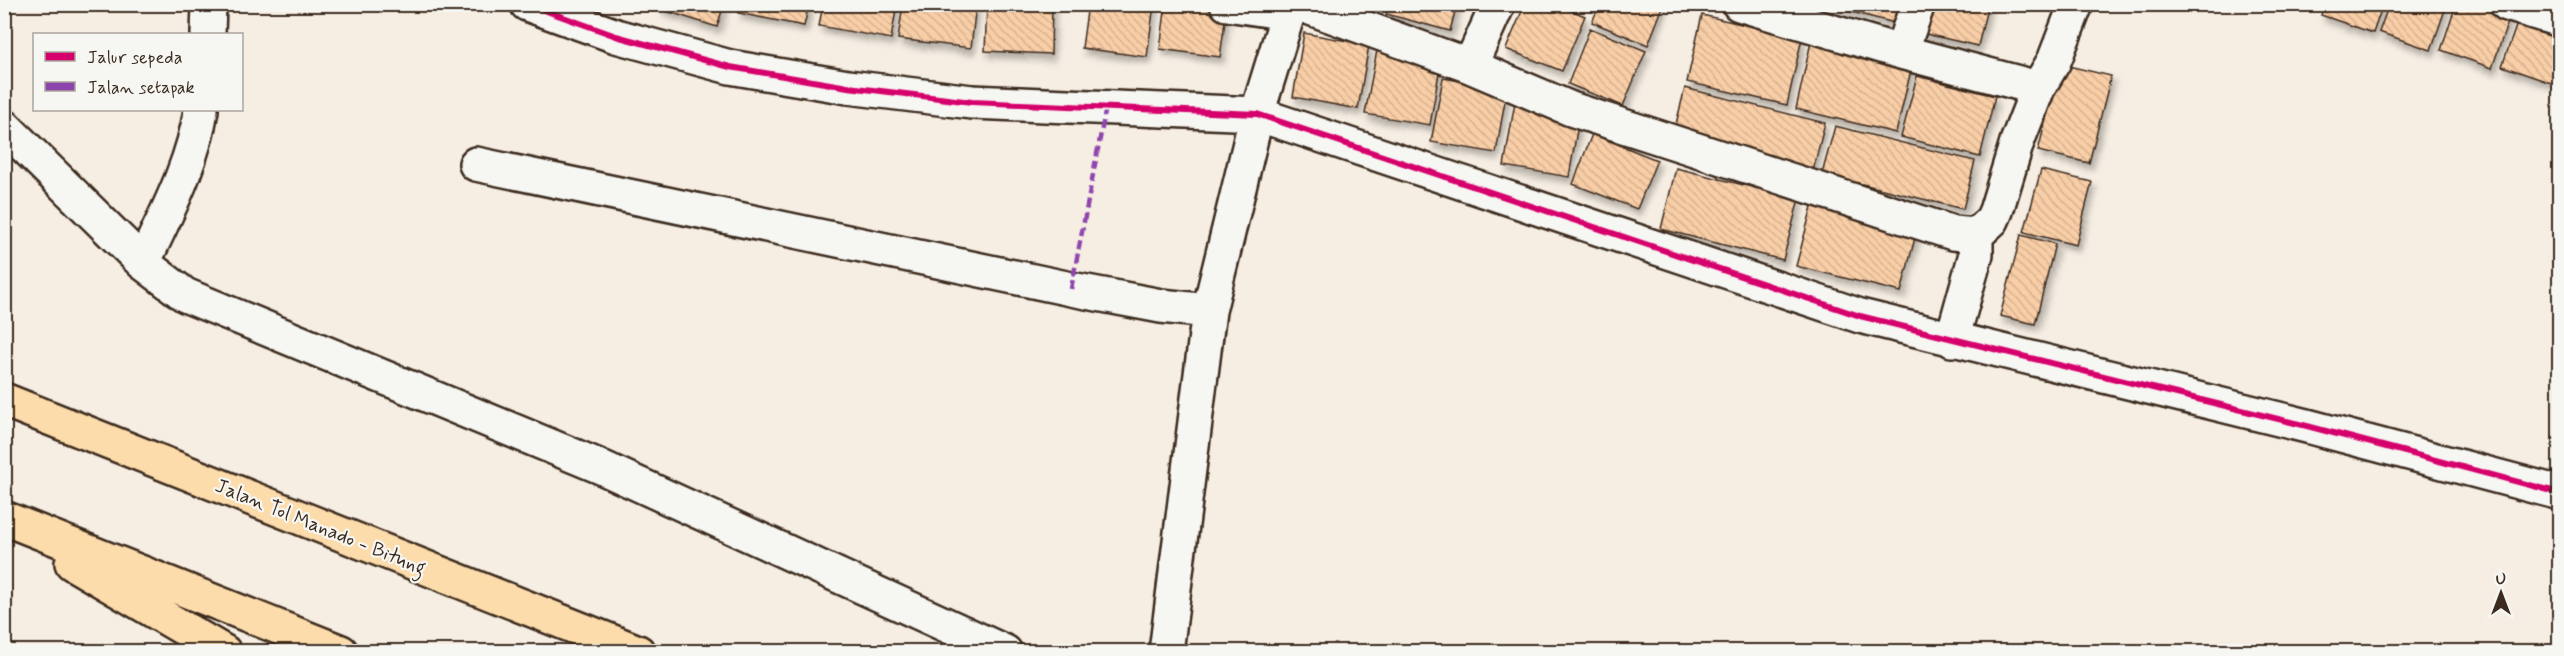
<svg xmlns="http://www.w3.org/2000/svg" width="2564" height="656" viewBox="0 0 2564 656" font-family="Mynerve,sans-serif">
<defs>
<pattern id="building-back-hatch" width="6" height="6" patternUnits="userSpaceOnUse" patternTransform="scale(1.5)"><rect width="6" height="6" fill="#f8cea7"/><path d="M-1 5l2 2M0 0l6 6M5-1l2 2" fill="none" stroke="#d6b18f"/></pattern>
<filter id="shadow"><feDropShadow dx="3.5" dy="6" stdDeviation="3" flood-color="#0004"/></filter>
</defs>
<rect width="100%" height="100%" fill="#f6eee3"/>
<filter id="ink" filterUnits="userSpaceOnUse"><feTurbulence type="fractalNoise" baseFrequency=".0167" numOctaves="2"/><feDisplacementMap in="SourceGraphic" scale="12" xChannelSelector="R" yChannelSelector="G"/><feConvolveMatrix kernelMatrix="1 2 1 2 8 2 1 2 1" color-interpolation-filters="sRGB"/></filter>
<g filter="url(#ink)">
<path fill="url(#building-back-hatch)" stroke="#3b2a1e" stroke-width="1.5" filter="url(#shadow)" d="M662,4H724L717,27L660,9Z
M740,4H809L804,26L738,13Z
M823,4H897L891,39L819,26Z
M903,4H976L971,48L898,39Z
M987,4H1052L1051,54L985,51Z
M1088,4H1154L1147,57L1082,48Z
M1166,4L1227,7L1220,57L1160,49Z
M1389,4H1457L1450,31L1386,14Z
M1525,4H1556L1585,16L1562,71L1506,49Z
M1600,4H1664L1648,45L1592,22Z
M1837,4H1904L1899,24L1836,8Z
M1928,4H1988L1978,46L1921,33Z
M2325,4H2383L2373,33L2321,15Z
M2389,4H2447L2431,50L2379,32Z
M2456,4H2476L2510,16L2492,68L2441,50Z
M1702,15L1802,38L1787,105L1687,82Z
M2520,15L2560,28V67L2554,84L2502,66Z
M1590,28L1646,51L1623,106L1568,84Z
M1304,33L1369,45L1358,109L1293,97Z
M1811,42L1912,66L1896,133L1796,109Z
M1377,50L1441,61L1430,125L1365,114Z
M2060,64L2111,76L2089,163L2038,151Z
M1917,76L1995,96L1980,157L1901,137Z
M1443,78L1507,89L1496,153L1431,142Z
M1685,88L1825,123L1813,171L1673,136Z
M1515,102L1580,113L1569,177L1504,166Z
M1835,126L1975,161L1963,209L1822,174Z
M1592,134L1657,160L1637,209L1573,184Z
M1676,168L1799,199L1783,260L1661,229Z
M2041,170L2092,182L2076,245L2024,232Z
M1813,203L1917,230L1901,292L1796,266Z
M2021,235L2055,244L2035,324L2000,316Z"/>
<g fill="none" stroke-linecap="round" stroke-linejoin="round">
<defs>
<path id="street" d="M527,4L616,36L730,67L848,87L972,102L1257,114L1860,316L2307,426L2560,493
M1227,4L1288,13
M1299,4L1470,66L1571,109L1953,233L1976,235L1992,220L1996,211L2017,142L2038,88L1901,52L1739,4
M2507,4L2560,20
M208,34L209,4
M1901,52L1918,4
M1470,66L1498,4
M2038,88L2054,61L2076,4
M4,126L143,263L185,295L601,467L1005,652
M476,164L1071,289L1161,306L1209,311
M143,263C166,214 193,164 201,110
M1952,340L1976,254V235
M1166,652L1209,311L1257,114L1291,4"/>
<path id="highway" d="M4,400L638,652
M4,518L341,652
M72,563L224,652"/>
</defs>
<use href="#street" stroke="#3b2a1e" stroke-width="38"/>
<use href="#highway" stroke="#3b2a1e" stroke-width="38"/>
<use href="#street" stroke="#f6f6f2" stroke-width="33"/>
<use href="#highway" stroke="#fddcac" stroke-width="33"/>
<path stroke="#8e44ad" stroke-width="4.5" stroke-dasharray="9 4.5" stroke-linecap="butt" d="M1071,289L1106,107"/>
<defs>
<path id="cycleway" d="M527,4L616,36L730,67L848,87L972,102L1257,114L1860,316L2307,426L2560,493"/>
</defs>
<use href="#cycleway" stroke="#f6f6f2" stroke-width="10"/>
<use href="#cycleway" stroke="#d6006c" stroke-width="6"/>
</g>
</g>
<g text-anchor="middle" stroke-width="4.5" stroke-linejoin="round" paint-order="stroke">
<g font-size="20" fill="#3b2a1e" stroke="#f6f6f2">
<text transform="translate(321 526) rotate(22)" y="7">Jalan Tol Manado - Bitung</text>
</g>
</g>
<rect width="2564" height="656" fill="none" stroke="#f6f6f2" stroke-width="24"/>
<rect x="12" y="12" width="2540" height="632" fill="none" stroke="#3b2a1e" stroke-width="2" filter="url(#ink)"/>
<rect x="33" y="33" width="210" height="78" fill="#f6f6f2" stroke="#aba49d" stroke-width="1.5"/>
<rect x="45" y="52" width="30" height="9" fill="#d6006c" stroke="#aba49d" stroke-width="1.5"/>
<text x="87" y="63" font-size="18" fill="#3b2a1e">Jalur sepeda</text>
<rect x="45" y="82" width="30" height="9" fill="#8e44ad" stroke="#aba49d" stroke-width="1.5"/>
<text x="87" y="93" font-size="18" fill="#3b2a1e">Jalan setapak</text>
<g transform="translate(2501 593)" stroke="#f6f6f2" stroke-width="4.5" paint-order="stroke">
<path d="M0-4.5L10 22L0 15L-10 22Z" fill="#3b2a1e"/>
<text y="-9" font-size="16" font-weight="bold" text-anchor="middle" fill="#3b2a1e">U</text>
</g>
</svg>
